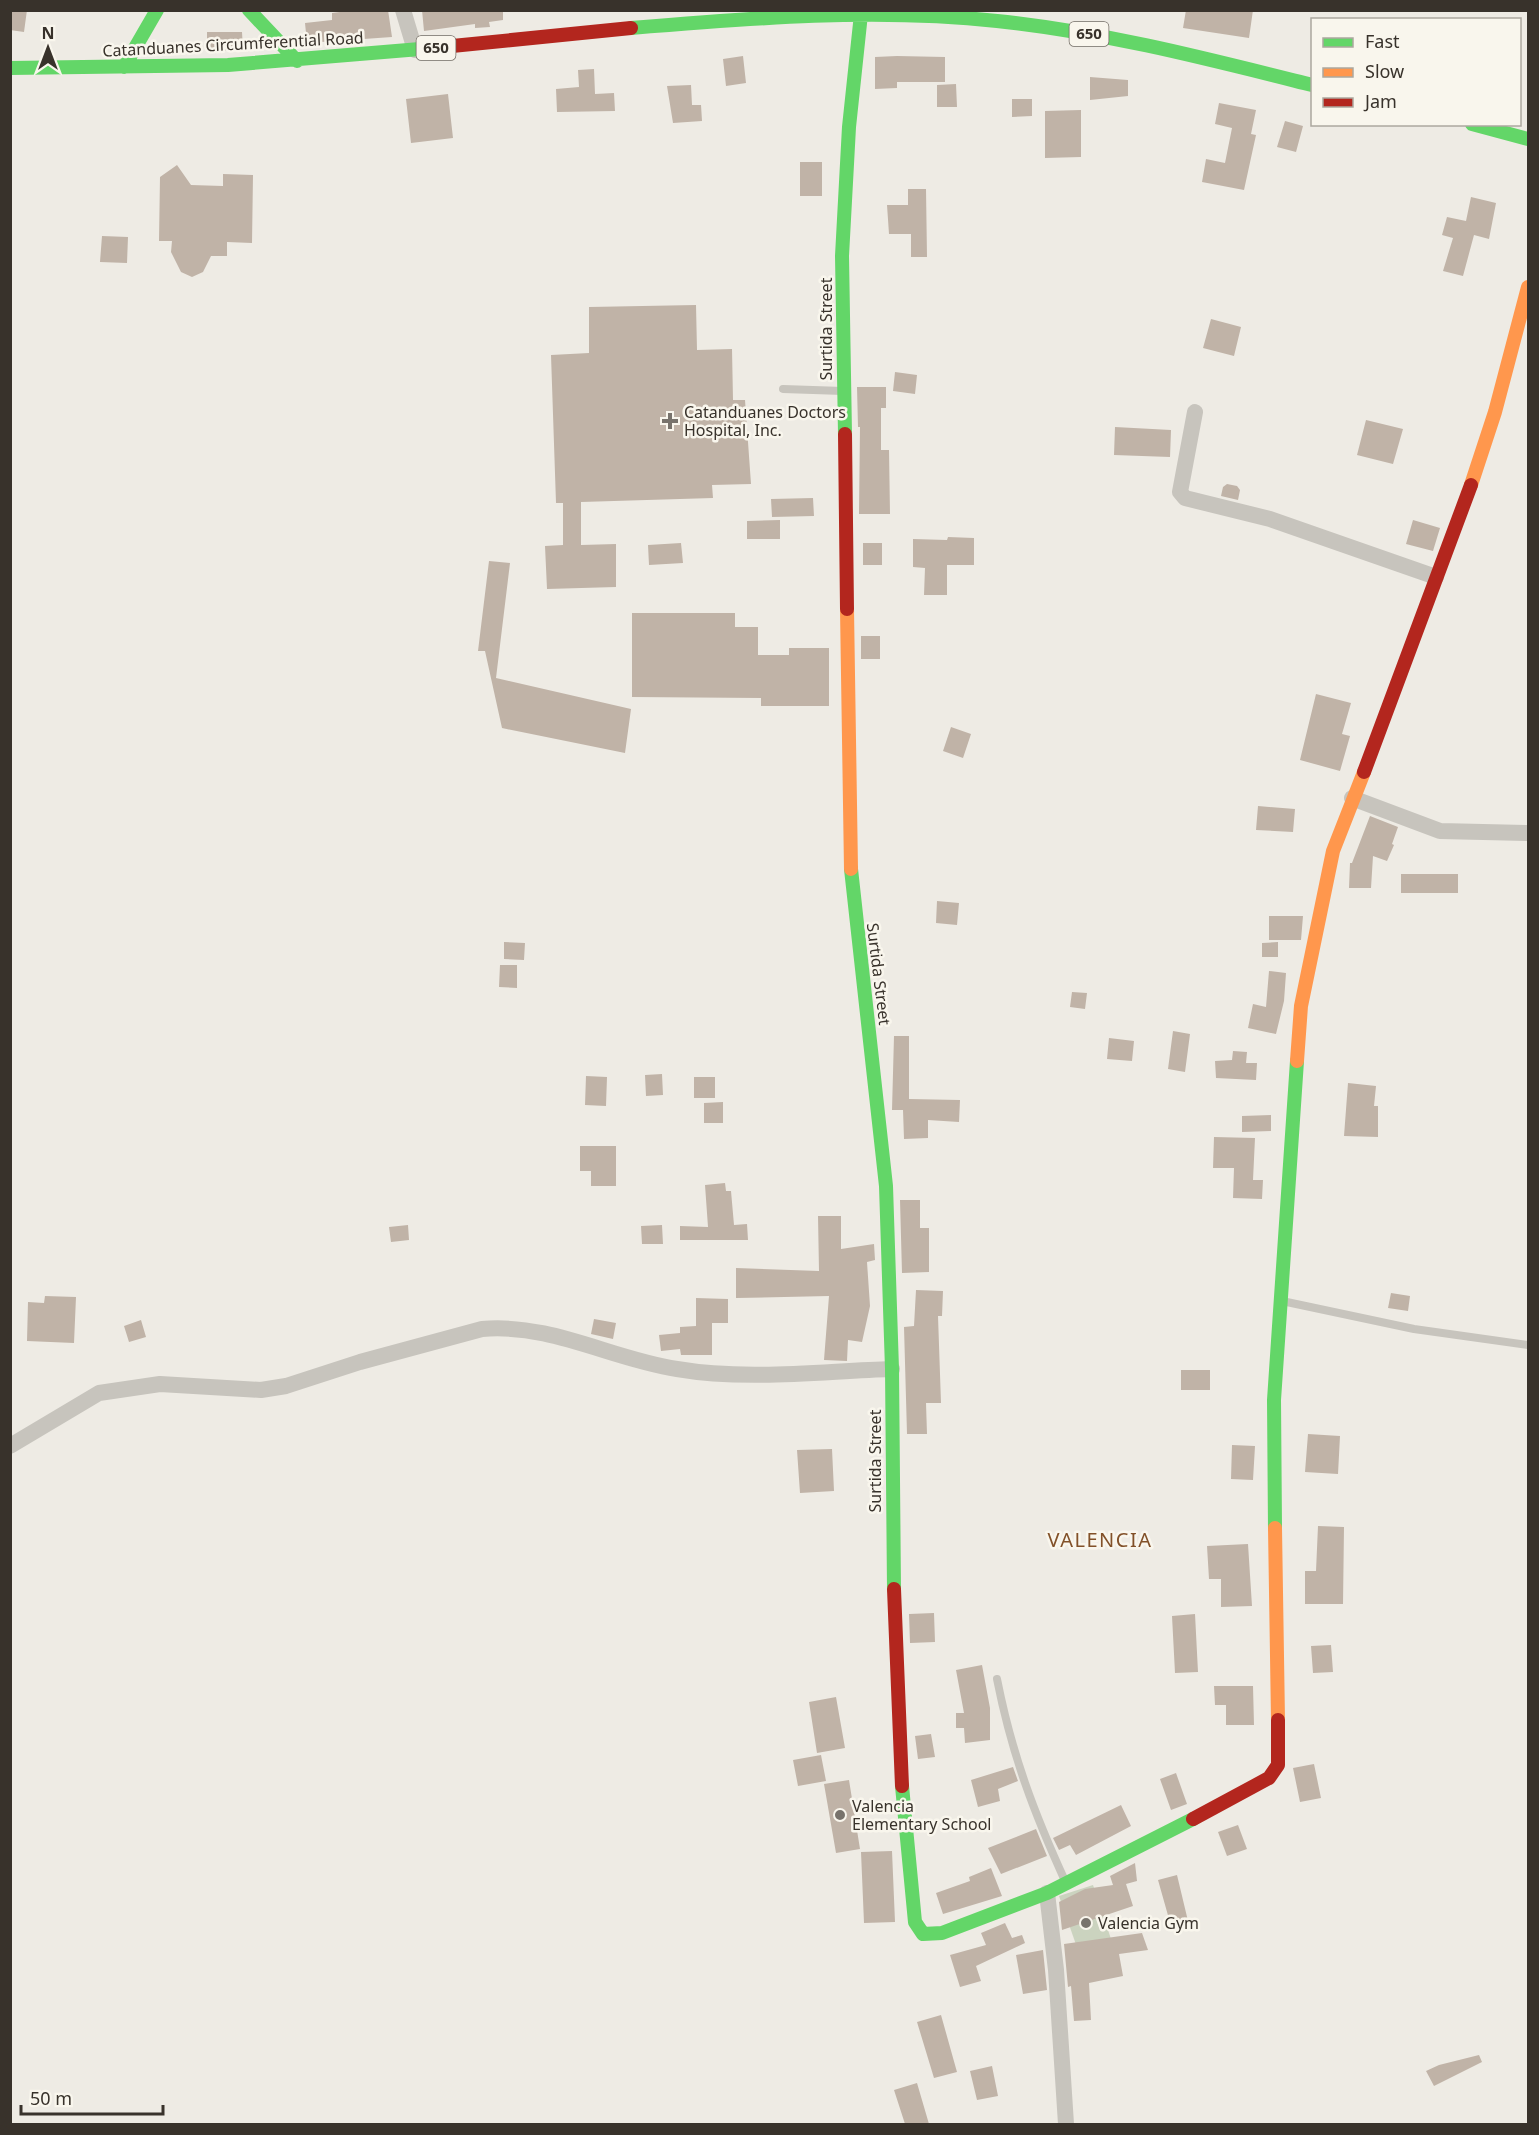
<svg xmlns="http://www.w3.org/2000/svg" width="1539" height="2135" viewBox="0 0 1539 2135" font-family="'Noto Sans',sans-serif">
<rect width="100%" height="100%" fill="#eeebe4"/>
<path fill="#cbd3bf" d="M1093,1885L1113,1945L1080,1956L1059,1896Z"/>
<path fill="#c0b3a7" d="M10,10H27L24,32L10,30Z
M355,10H388L392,37L307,43L305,23L332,20V13Z
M422,10H503V20L489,22L490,27L475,28V24L424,31Z
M1186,10H1253L1249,38L1183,28Z
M207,32H242L243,50L207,51Z
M743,56L746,83L726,86L723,59Z
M897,56L945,57V82H897V88L875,89V57Z
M594,69L595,94L614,93L615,111L557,112L556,89L579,87L578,70Z
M1090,77L1128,80V96L1090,100Z
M956,84L957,107H937V85Z
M691,85L692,105H701L702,121L673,123L667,86Z
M448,94L453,138L411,143L406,99Z
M1012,99H1032V116L1012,117Z
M1219,103L1256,110L1251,134L1256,135L1244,190L1202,182L1206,159L1225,163L1232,128L1215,124Z
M1081,110V157L1045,158V111Z
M1285,121L1303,126L1296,152L1277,147Z
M800,162H822V196H800Z
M177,165L191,185L223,186V174L253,175L252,243L227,242V256H211L203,272L192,277L181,272L171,252L172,241H159L160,177Z
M908,189H926L927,257H911V234H889L887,205H908Z
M1471,197L1496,203L1489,239L1474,235L1463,276L1443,271L1453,238L1442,235L1447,217L1466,221Z
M102,236L128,237L127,263L100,262Z
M696,305L697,350L732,349L733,400H745L751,484L712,485L713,498L581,502V545L616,544V587L547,589L545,546L563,545V503H556L551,355L589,353V307Z
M1211,319L1241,327L1234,356L1203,348Z
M895,372L917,375L915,394L893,391Z
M857,387H886V408H881V450H889L890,514H859L860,427H858Z
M1366,420L1403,429L1393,464L1357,455Z
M1115,427L1171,430L1170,457L1114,455Z
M1227,484L1237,486L1240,490L1238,500L1221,496L1223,487Z
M813,498L814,516L772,517L771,499Z
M780,520V539H747V521Z
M1413,520L1440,528L1433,551L1406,544Z
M948,537L974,538V565H947V595H924L925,568L913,567V539L947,540Z
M681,543L683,563L649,565L648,545Z
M863,543H882V565H863Z
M489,561L510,563L496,678L631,709L625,753L502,728L485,651H478Z
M632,613H735V627H758V655H789V648H829V706H761V698L632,697Z
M861,636H880V659H861Z
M1316,694L1351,703L1342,734L1350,736L1340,771L1300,760Z
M951,727L971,734L963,758L943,751Z
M1258,806L1295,809L1293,832L1256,830Z
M1370,816L1398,827L1392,844L1394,845L1387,861L1373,856L1371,888H1349L1350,863H1352Z
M1401,874H1458V893H1401Z
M937,901L959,903L957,925L936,923Z
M1269,916H1303L1301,940H1269Z
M504,942L525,943L524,960L504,959Z
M1278,942V957H1262V943Z
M500,965H517V988L499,987Z
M1269,971L1286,973L1284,1001L1276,1034L1248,1028L1253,1004L1266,1007Z
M1072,992L1087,993L1085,1009L1070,1007Z
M1173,1031L1190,1034L1185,1072L1168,1069Z
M894,1036H909V1099L960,1100L959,1122L928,1120V1138L904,1139L903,1110H892Z
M1109,1038L1134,1041L1132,1061L1107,1059Z
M1233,1051L1247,1052L1246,1063H1257L1256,1080L1216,1078L1215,1061L1232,1060Z
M662,1074L663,1095L646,1096L645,1075Z
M586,1076L607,1077L606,1106L585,1105Z
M694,1077H715V1098H694Z
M1348,1083L1376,1086L1374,1106H1378V1137L1344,1136Z
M723,1102V1123H704V1103Z
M1271,1115V1131L1242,1132V1116Z
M1214,1137L1255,1138L1253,1180H1263L1262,1199L1233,1198L1234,1168H1213Z
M580,1146H616V1186H591V1171H580Z
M725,1183L726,1191H731L734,1225L747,1224L748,1240H680V1226L708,1227L705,1185Z
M900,1200H920V1228H929V1272L902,1273Z
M818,1216H841V1249L874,1244L875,1260L867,1262L870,1306L862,1342L848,1340L847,1361L824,1360L829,1296L736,1298V1268L819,1271Z
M408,1225L409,1240L391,1242L389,1227Z
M662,1225L663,1244H642L641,1226Z
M916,1290L943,1291L942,1316H938L941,1403H926L927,1434H907L904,1327L914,1326Z
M1391,1293L1410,1296L1408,1311L1388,1308Z
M45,1296L76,1297L74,1343L27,1341L28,1302L44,1303Z
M696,1298L728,1299V1323H712V1355H681L680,1349L661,1351L659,1335L680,1333V1327L696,1326Z
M594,1319L616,1323L613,1339L591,1334Z
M141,1320L146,1337L129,1342L124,1326Z
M1181,1370H1210V1390H1181Z
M1308,1434L1340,1436L1338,1474L1305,1472Z
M1232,1445L1255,1446L1253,1480L1231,1479Z
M832,1449L834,1491L800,1493L797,1450Z
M1318,1526L1344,1527L1343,1604H1305V1571H1316Z
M1248,1544L1252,1606L1221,1607V1579H1209L1207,1546Z
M934,1613L935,1642L910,1643L909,1614Z
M1195,1614L1198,1672L1175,1673L1172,1616Z
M1331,1645L1333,1672L1313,1673L1311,1646Z
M982,1665L990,1708V1740L965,1743L964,1728H956V1713H964L956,1670Z
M1214,1686H1253L1254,1725H1226V1705H1215Z
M836,1697L845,1748L817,1753L809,1702Z
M931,1734L935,1757L918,1759L915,1736Z
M821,1755L826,1781L798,1786L793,1760Z
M1314,1764L1321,1798L1300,1802L1293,1768Z
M1013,1767L1018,1781L998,1789L1000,1801L978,1807L971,1780Z
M1176,1773L1187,1804L1171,1810L1160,1779Z
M849,1780L860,1849L836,1853L824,1784Z
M1121,1805L1131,1826L1076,1855L1070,1845L1059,1850L1053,1838Z
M1238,1825L1247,1849L1227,1856L1218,1832Z
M1036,1829L1047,1856L1001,1874L988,1848Z
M892,1851L895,1922L864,1923L861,1852Z
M1135,1863L1137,1881L1126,1884L1133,1906L1062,1930L1059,1902L1085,1889L1113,1885L1110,1876Z
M991,1868L1002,1896L943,1914L936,1893L970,1881L969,1877Z
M1177,1875L1188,1921L1171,1926L1158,1880Z
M1005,1923L1012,1938L1022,1935L1025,1943L976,1966L981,1981L960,1987L950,1955L986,1945L981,1933Z
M1142,1933L1148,1950L1119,1954L1123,1976L1089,1983L1091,2020L1074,2021L1071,1986L1068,1987L1064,1944Z
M1043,1950L1047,1990L1023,1994L1016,1955Z
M941,2015L957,2072L934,2078L917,2022Z
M1479,2055L1482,2062L1434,2086L1426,2071L1439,2065Z
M992,2066L998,2096L977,2100L970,2071Z
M917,2083L929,2124H905L894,2090Z"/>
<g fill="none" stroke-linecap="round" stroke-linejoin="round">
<path stroke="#c7c4bd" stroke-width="8" d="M783,389L843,391
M1282,1301L1414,1329L1528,1345
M997,1679C1012,1755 1034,1813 1066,1883"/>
<path stroke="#c7c4bd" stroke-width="16" d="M403,10L415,50
M1195,412L1180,492L1185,498L1270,519L1436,577
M1352,798L1440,831L1528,833
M10,1446L99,1393L160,1384L261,1390L286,1386L360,1362L482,1329C551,1323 611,1359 677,1369C747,1381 822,1371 892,1369
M1047,1893L1056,1970L1066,2124"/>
<path stroke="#63d668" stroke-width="14" d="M249,10L297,61
M631,28C752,18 876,8 997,21C1104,32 1208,59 1312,85
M124,67L157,10
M10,68L228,65L432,48
M1472,124L1528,139
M845,434L842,256L849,127L861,14
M851,869L886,1186L892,1369L894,1589
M1275,1528L1274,1400L1297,1061
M902,1786L915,1922L923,1934L942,1933L1047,1893L1193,1819"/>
<path stroke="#ff974d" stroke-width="14" d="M1471,485L1495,412L1528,287
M847,609L851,869
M1297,1061L1301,1006L1333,851L1364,772
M1275,1528L1278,1720"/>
<path stroke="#b3261e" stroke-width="14" d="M432,48L631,28
M845,434L847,609
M1364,772L1471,485
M894,1589L902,1786
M1193,1819L1269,1778L1278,1765V1720"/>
</g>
<g fill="#78736c" stroke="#f9f6ed" stroke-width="2">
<path d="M667 412h6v6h6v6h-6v6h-6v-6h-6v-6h6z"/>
<circle cx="840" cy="1815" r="6"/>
<circle cx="1086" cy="1923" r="6"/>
</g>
<g text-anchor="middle" stroke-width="5" stroke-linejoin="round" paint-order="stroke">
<g fill="#f9f6ed" stroke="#726d65" stroke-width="1.5">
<rect x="1069.5" y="22" width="39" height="24" rx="4.5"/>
<rect x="416.5" y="36" width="39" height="24" rx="4.5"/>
</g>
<g font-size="15" font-weight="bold" fill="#38322b">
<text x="1089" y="39">650</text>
<text x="436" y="53">650</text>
</g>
<g font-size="16" fill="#38322b" stroke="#f9f6ed">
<text transform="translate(233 44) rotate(-3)" y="6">Catanduanes Circumferential Road</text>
<text transform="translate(826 329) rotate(-90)" y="6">Surtida Street</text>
<text transform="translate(879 974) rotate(83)" y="6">Surtida Street</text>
<text transform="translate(875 1461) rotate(-90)" y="6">Surtida Street</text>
</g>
<g font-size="16" fill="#38322b" stroke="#f9f6ed" text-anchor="start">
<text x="684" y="418">Catanduanes Doctors<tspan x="684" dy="18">Hospital, Inc.</tspan></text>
<text x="852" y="1812">Valencia<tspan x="852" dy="18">Elementary School</tspan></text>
<text x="1098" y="1929">Valencia Gym</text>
</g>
<g font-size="20" letter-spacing="1.5" fill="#825129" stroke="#f9f6ed">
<text x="1100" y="1547">VALENCIA</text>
</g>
</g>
<rect width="1539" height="2135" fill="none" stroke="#38322b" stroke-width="24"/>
<rect x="1311" y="18" width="210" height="108" fill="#f9f6ed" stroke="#aca89f" stroke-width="1.5"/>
<rect x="1323" y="38" width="30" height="9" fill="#63d668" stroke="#aca89f" stroke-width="1.5"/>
<text x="1365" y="48" font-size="18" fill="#38322b">Fast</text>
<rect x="1323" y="68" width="30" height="9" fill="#ff974d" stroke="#aca89f" stroke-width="1.5"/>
<text x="1365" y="78" font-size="18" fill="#38322b">Slow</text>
<rect x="1323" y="98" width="30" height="9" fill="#b3261e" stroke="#aca89f" stroke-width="1.5"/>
<text x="1365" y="108" font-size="18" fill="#38322b">Jam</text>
<g transform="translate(48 48)" stroke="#f9f6ed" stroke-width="4.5" paint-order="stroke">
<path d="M0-4.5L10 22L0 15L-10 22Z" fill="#38322b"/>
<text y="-9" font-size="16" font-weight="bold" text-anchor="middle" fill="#38322b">N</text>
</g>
<path d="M21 2105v9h142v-9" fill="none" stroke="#38322b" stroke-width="3"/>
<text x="30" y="2105" font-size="18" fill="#38322b" stroke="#f9f6ed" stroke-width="4.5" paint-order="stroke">50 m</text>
</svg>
